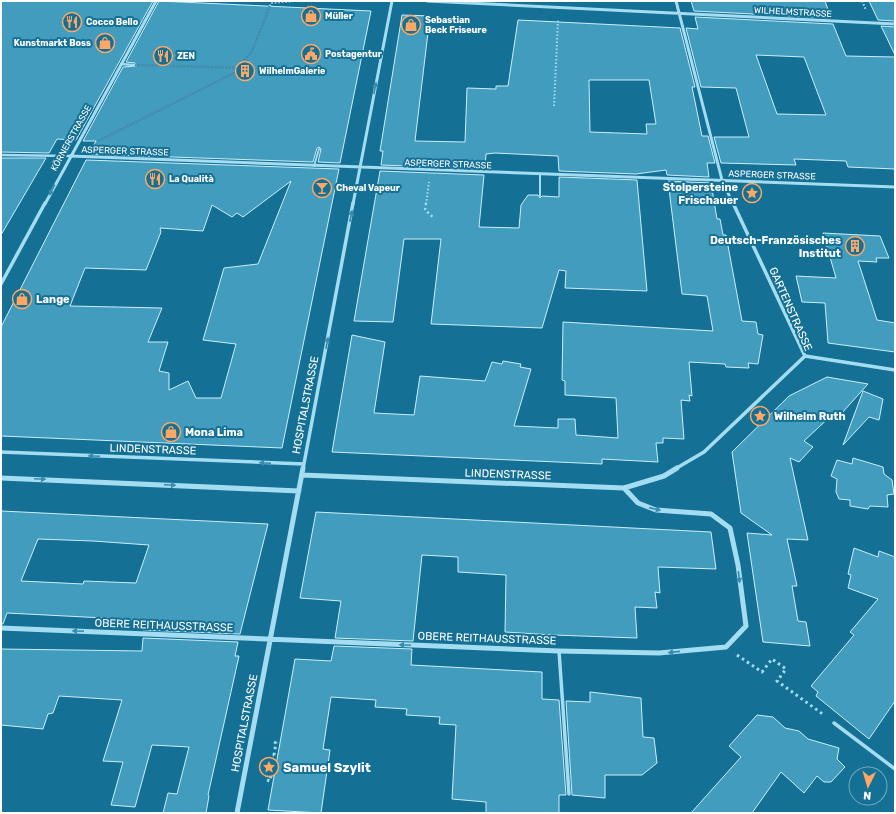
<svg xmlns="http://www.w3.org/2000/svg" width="896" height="814" viewBox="0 0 896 814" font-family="Rubik,sans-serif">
<rect width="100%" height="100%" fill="#147095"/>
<path fill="#419cbe" stroke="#cbeffd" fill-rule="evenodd" d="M1,1H153L76,140L57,139L49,153L1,152Z
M159,1L371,11L340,163L318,162L321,149L319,147L317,148L313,162L89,154L96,141H83L123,67L136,66L135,63L126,62Z
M691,1H825L831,18L694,11Z
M869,1H895V21L878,20Z
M402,15L430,16L415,141L465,142L467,88L496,89V86H508L518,20L680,28L695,87H692L702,136H708L715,163H707L709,177L667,175L666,170L636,174L559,171L558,156L495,153L486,154L485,169L381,165L383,151H380ZM589,80H649L656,124H646L647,134L590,132Z
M695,17L833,24L846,56L895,57V169L848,167L846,161L794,159L796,165L721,163L714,137H749L736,88L701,87L686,28L698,29ZM756,55L804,57L826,115L777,114Z
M881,26L895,27V55Z
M1,158H46L1,235Z
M86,160L339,169L282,448L1,436V327ZM291,181L258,264L224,268L203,340L236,344L221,398H196L188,381L169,390V373L159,371L168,342H148L162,308L70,306L85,268L146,270L161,232L160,228L203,231L212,205L232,217L237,213L243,217Z
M380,171L484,175L479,227L519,228L521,205L528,195H538L540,198L542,196L559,197V177L637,180L647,291L565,288L566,271L559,270L542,328L431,324L441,239H404L393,322L354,321Z
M668,181L711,183L717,219H720L723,235H726L742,321L756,322L758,334L763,335L758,364L748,363L749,368L726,367L725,364L689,362L692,396L689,395L690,401L681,400L684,439L663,438V443H656L658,462L602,459V464L332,452L352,335L385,342L374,413L414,415L420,376L485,381L492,362L502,364L503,361L521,364L520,367L531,369L514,426L558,428V419H575L576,435L618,438L616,398L565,395V381L562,380L563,322L713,331L707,296L682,294Z
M823,233L880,236L889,258H876L877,262L858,261L877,320L895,323V352L828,343L825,303L802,302L796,276L836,278Z
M827,377L868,384L841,414L834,413L804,441L813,447L799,462L790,458L808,540L787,539L797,586H792L798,621L806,622L810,646L763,642L747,533L772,535L741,513L732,452L789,396Z
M863,391L883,399L879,420L869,417L843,445Z
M853,458L883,467L884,474L892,480L894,494L887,495L888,507L870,506L868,509L850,506V500L839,499L836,492L837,479L831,476L837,460L852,464Z
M1,511L268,524L240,634L143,630V620L7,613L3,624H1ZM38,539L93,541L149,545L136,583L84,581L83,584L21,581Z
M316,512L711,532L716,569L658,567L660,593L655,592L657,608L635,607L637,638L553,635L505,632L506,575L458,572V557L422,555L413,641L335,638L341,601L300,598Z
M854,548L878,557L879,551L895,557V701L869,739L816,696L818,692L811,686L854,635L850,632L878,599L848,588L851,575L848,574Z
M143,638L238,642L235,656H239L208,795L209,796L206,813H163L168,793L177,794L189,747L152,745L135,807L111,805L123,762L103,761L122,700L59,696L53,713L48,714L43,729L1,725V649L142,651Z
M334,646L412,649L411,665L542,672V699L559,700L566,795H559V813H486V802L452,799L456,725L439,724L440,717L406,715L407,709L375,707L376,700L331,697L323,749L330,750L321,813L268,810L295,659L331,661Z
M590,692L641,698L643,737L654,738L657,763L642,775H605V798L572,795L566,701L590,702Z
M757,715L773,717L785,728L799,731L808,739L839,748L837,759L845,767L831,782H824L817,776L804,793L781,772L752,813H691L741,757L729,746Z"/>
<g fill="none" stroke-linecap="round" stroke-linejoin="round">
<path stroke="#438daa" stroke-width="2.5" stroke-dasharray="2.5 1" stroke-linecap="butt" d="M134,65L240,68
M98,141L234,73L252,51L270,6"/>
<path stroke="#a4ddf2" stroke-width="2" stroke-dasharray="1.5 2" stroke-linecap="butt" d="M862,1L866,10
M270,6L271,3L295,1
M554,106L558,20
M426,204L429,182"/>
<path stroke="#a4ddf2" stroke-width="2.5" stroke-dasharray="2 3" stroke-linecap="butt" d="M426,203L425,210L434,218"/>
<path stroke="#a4ddf2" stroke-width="3" stroke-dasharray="2.5 3.5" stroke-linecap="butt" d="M737,655L762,672L772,659L786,669L777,681L824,715
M274,742L276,743L274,755H278
M267,780L270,781L272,768H276"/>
<path stroke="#a4ddf2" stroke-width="2" d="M314,166L319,149
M540,174V196"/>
<path stroke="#a4ddf2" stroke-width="3.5" d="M559,651L569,794
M834,723L895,769"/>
<path stroke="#a4ddf2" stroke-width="2.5" d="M121,64L134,65
M1,155L70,156"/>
<path stroke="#a4ddf2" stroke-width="3" d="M427,1L895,24
M676,1L722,180L733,204
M70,156L895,187
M45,204L156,1
M353,204L392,1"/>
<path stroke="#a4ddf2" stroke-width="3.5" d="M733,203L805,356
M1,284L45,203
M805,356L895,370
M1,452L304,464
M303,469L353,203
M675,469L704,452L805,356"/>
<path stroke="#a4ddf2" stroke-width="5" d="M302,475L624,488L664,476L677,468
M1,478L299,491
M1,628L559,651L659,653L726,647L746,626L738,565L730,528L711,514L656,510L638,503L624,488
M237,813L303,468"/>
</g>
<defs><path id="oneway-solid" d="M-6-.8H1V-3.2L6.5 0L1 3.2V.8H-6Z"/></defs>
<g fill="#388bac">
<use href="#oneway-solid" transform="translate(375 88) rotate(-79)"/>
<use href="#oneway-solid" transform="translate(52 190) rotate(118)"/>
<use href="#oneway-solid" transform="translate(351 216) rotate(-79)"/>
<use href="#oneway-solid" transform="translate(327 343) rotate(-79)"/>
<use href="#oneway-solid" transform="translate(94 456) rotate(-178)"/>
<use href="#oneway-solid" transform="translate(265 463) rotate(-178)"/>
<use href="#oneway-solid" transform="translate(40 479) rotate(3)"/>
<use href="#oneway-solid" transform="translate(170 485) rotate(2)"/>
<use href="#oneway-solid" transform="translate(655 509) rotate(13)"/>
<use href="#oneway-solid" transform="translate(739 577) rotate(83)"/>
<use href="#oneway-solid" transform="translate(78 631) rotate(-178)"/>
<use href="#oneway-solid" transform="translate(405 645) rotate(-178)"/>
<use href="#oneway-solid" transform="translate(674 652) rotate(174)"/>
</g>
<defs>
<symbol id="shop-ring" viewBox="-11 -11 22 22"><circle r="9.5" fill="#147095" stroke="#ffa765" stroke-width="1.5"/><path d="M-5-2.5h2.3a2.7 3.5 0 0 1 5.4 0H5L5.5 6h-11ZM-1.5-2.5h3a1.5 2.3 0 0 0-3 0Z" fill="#ffa765"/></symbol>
<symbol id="restaurant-ring" viewBox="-11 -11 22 22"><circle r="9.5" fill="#147095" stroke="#ffa765" stroke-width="1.5"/><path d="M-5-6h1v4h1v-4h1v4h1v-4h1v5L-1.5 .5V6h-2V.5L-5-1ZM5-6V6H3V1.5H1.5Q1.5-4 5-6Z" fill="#ffa765"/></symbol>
<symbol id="civic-ring" viewBox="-11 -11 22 22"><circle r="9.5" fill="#147095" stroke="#ffa765" stroke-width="1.5"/><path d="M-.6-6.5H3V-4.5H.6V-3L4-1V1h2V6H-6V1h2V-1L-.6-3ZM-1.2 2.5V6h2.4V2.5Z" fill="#ffa765"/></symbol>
<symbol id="building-ring" viewBox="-11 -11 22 22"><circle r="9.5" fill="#147095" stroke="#ffa765" stroke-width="1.5"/><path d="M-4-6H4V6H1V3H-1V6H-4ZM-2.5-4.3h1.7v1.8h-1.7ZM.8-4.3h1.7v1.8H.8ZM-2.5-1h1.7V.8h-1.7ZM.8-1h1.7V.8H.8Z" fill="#ffa765"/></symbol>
<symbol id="bar-ring" viewBox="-11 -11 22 22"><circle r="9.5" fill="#147095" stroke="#ffa765" stroke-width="1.5"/><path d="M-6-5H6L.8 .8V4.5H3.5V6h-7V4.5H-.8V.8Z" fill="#ffa765"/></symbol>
<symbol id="sight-ring" viewBox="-11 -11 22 22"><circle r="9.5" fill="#147095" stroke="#ffa765" stroke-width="1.5"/><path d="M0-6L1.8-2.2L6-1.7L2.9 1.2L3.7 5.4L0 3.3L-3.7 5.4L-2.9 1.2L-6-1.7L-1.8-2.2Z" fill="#ffa765"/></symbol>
</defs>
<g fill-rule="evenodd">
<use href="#shop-ring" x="300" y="5" width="22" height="22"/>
<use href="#restaurant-ring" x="61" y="11" width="22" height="22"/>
<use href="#shop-ring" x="400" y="14" width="22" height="22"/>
<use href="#shop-ring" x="94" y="32" width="22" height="22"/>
<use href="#civic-ring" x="300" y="43" width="22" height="22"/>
<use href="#restaurant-ring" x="152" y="45" width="22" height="22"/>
<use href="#building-ring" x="234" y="60" width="22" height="22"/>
<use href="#restaurant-ring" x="144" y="168" width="22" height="22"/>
<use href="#bar-ring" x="311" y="177" width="22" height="22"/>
<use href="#sight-ring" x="741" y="182" width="22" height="22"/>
<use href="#building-ring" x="844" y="235" width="22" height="22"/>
<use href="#shop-ring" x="11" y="288" width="22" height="22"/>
<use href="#sight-ring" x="749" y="405" width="22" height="22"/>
<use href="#shop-ring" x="160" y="421" width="22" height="22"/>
<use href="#sight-ring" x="258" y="756" width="22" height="22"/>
</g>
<g text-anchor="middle" stroke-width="4" stroke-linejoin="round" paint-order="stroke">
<g font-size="9" fill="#fff" stroke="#147095">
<text transform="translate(793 12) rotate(3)" y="3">WILHELMSTRASSE</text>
<text transform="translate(71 138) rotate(-61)" y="3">KÖRNERSTRASSE</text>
<text transform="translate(125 151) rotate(2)" y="3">ASPERGER STRASSE</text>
<text transform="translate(448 164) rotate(2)" y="3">ASPERGER STRASSE</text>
<text transform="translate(772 175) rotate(2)" y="3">ASPERGER STRASSE</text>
</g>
<g font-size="9" font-weight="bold" fill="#fff" stroke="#147095" text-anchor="start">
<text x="325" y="19">Müller</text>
<text x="425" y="23">Sebastian<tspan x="425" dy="10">Beck Friseure</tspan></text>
<text x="86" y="25">Cocco Bello</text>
<text x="91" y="46" text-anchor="end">Kunstmarkt Boss</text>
<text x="325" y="57">Postagentur</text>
<text x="177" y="59">ZEN</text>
<text x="259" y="74">WilhelmGalerie</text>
<text x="169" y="182">La Qualità</text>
<text x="336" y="191">Cheval Vapeur</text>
</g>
<g font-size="11" font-weight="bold" fill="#fff" stroke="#147095" text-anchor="start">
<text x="738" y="191" text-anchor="end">Stolpersteine<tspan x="738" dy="13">Frischauer</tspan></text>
<text x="841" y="244" text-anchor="end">Deutsch-Französisches<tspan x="841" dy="13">Institut</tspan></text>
<text x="36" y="303">Lange</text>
<text x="774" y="420">Wilhelm Ruth</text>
<text x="185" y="436">Mona Lima</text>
</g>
<g font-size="11" fill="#fff" stroke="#147095">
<text transform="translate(791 309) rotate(66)" y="4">GARTENSTRASSE</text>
<text transform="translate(305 405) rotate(-79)" y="4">HOSPITALSTRASSE</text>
<text transform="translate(153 449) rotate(2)" y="4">LINDENSTRASSE</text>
<text transform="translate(508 474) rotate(2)" y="4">LINDENSTRASSE</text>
<text transform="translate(164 625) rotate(2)" y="4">OBERE REITHAUSSTRASSE</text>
<text transform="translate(487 638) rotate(2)" y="4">OBERE REITHAUSSTRASSE</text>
<text transform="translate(244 723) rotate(-79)" y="4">HOSPITALSTRASSE</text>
</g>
<g font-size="13" font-weight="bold" fill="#fff" stroke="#147095" text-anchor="start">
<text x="283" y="772">Samuel Szylit</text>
</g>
</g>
<rect width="896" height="814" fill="none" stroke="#ffffff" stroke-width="4"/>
<g transform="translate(868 786) rotate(185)"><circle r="19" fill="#147095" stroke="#72a9bf"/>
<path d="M0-3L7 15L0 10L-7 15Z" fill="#ffa765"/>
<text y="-6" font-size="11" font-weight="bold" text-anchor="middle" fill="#ffffff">N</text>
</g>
</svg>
